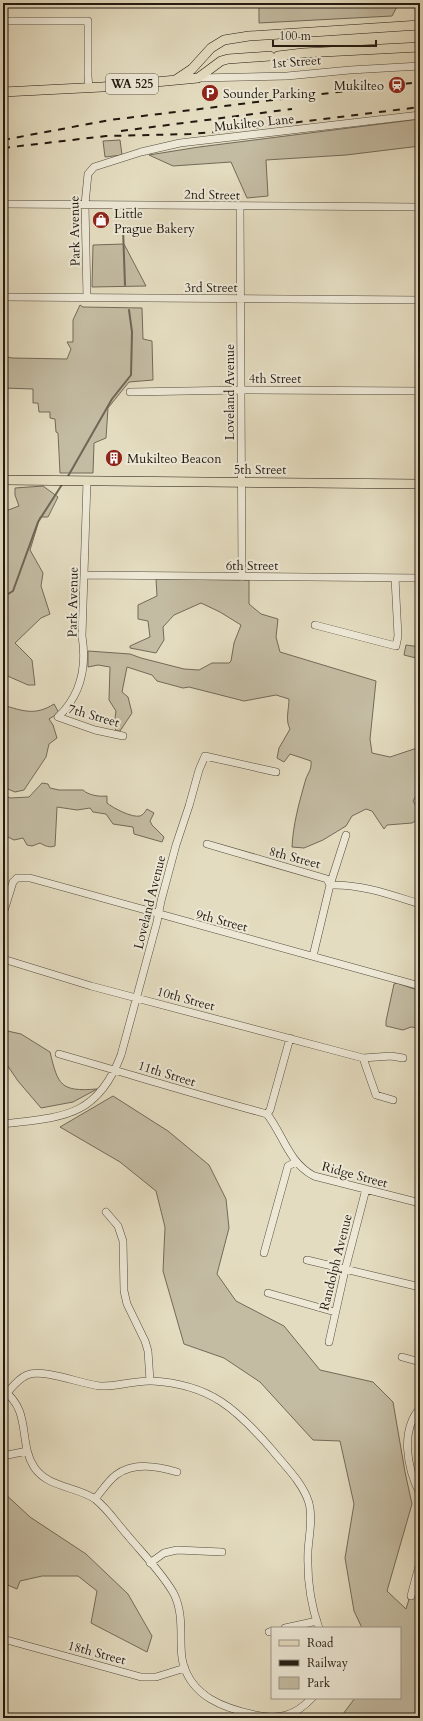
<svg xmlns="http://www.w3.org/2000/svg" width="423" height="1721" viewBox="0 0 423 1721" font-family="Cardo,serif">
<rect width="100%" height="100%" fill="#e4dcc0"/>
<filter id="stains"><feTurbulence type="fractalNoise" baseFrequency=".005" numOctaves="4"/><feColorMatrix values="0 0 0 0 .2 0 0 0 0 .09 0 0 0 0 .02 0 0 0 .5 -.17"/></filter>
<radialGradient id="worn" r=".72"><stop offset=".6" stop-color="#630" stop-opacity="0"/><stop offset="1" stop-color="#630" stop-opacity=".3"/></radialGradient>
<path fill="#c3bba2" stroke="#726a59" d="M259,3H399L392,16L259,23Z
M420,119V146L346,155L266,160L268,196L247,198L231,162L173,166L149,155L199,147Z
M120,140L122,155L105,157L103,141Z
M124,244L146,286L92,287L93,245Z
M80,305L83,307L142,308L143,339L152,341L153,380L129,382L108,408L106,438L94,443L93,473H60L58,433L56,432L55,419L50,418V412H39L38,403H33V389L3,388V356L12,358L67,359L71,349L67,342H73V320Z
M43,486L58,497L48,517H40L30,550L43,573L41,586L50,614L41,618L15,643L32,660L35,685H28L3,674V512L19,506L15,495V488Z
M156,579L249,580V604L261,614L278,619L276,637L280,652L376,681L370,739L372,753L390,757L417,748L420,743V793L418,792L413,801L420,813V818L412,823L387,825L384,829L372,811L366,809L352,816L346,826L323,840L304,848L292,847C293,825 299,803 305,782C307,773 312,771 311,761L290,754L284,762L277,758L279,748L290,729C285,720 289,709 289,699L276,695L244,701L189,687L183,688L157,681L152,675L127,667L122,692L128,697L132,713L120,731H116L114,725L116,711L109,700L110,667L98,665L88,667V651L130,654L141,658L184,669L199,670L212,663H229L231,661L234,643L241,625L220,612L201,603L174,615L163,627L164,640L156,653L130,648V646L150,637L148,621L138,619V605L157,596Z
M406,645L420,647V659L404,655Z
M54,704L59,713L49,719L53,725L57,738L49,744L46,757L24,790L15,792L3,787V705C23,711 35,716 54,704Z
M42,783L48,784L50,788L59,790H83C88,795 99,797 107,796V803C113,808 132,818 140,816C143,815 145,812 147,809L154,813L150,821L152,825L164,837L162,842L134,834L133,827L113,824L106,814L93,812L90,808L77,810L57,807L55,846C50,848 45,846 40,843L32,846L27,845L23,838L14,840L4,835L3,794L10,798L29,797Z
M397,983L420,991V1028L411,1027L403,1030L386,1026V1021L394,984Z
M3,1030L21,1034L50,1052C58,1085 60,1092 97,1089L73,1102L41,1108L18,1081L3,1059Z
M113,1096L168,1131L209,1165L226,1199L229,1228L217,1274L236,1301L284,1326L320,1370L373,1382L393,1402L405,1472L412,1504L387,1591L406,1609L420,1564V1718H340L355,1698H400V1628H362L354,1611L345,1558L354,1504L340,1441L313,1440L260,1382L224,1358L184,1344L163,1271L165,1227L156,1191L120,1162L60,1127Z
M3,1492L30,1517L86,1554L128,1594L152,1636L147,1652L91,1623L97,1591L78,1576H42L20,1581L17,1589L3,1583C3,1568 6,1554 6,1538L3,1536Z"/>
<path fill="#e4dcc0" d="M409,3H420V14H418Z"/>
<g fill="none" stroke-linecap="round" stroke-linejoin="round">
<path stroke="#6f6656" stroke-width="2" d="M123,228L125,285
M67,478L112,399L131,375L132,332L129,310
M3,597L13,591L38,522L63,483"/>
<defs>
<path id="minor" d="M3,21H88V76L89,88
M198,78L287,76L350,70L420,66
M3,204L420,207
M240,206L242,577
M3,297L420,300
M87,298L85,204L88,174L94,167L141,152L180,143L420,115
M130,392L242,390L420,391
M87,481L82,636C87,667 81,695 58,717L95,730L123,736
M84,575L420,578
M315,625L396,646L398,636L395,578
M207,844L327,879L330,885
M330,885C361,884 391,895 420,904
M3,914L13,882L17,878H30L420,986
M313,956L330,885L346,835
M3,959L91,986L363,1058L391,1056L403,1058
M59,1054C129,1074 197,1095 267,1114
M363,1058L376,1095L393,1100
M267,1114C284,1136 288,1162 314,1176L420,1203
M267,1114L270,1110L290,1038
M3,1124C62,1117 97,1118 121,1055L157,922L161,901L176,845L189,806L199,770L205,756L276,772
M106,1212L118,1226L123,1241L124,1291L127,1304L145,1341L148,1351L150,1381
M264,1253L288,1166L296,1162
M307,1260L420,1287
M268,1293L335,1312
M329,1342L345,1270L366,1189
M402,1357L420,1362
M3,1390C32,1411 18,1442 34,1467C48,1488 76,1486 95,1499C108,1509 118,1525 129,1537C144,1555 163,1574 174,1594C181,1608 181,1624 181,1639C181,1647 181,1656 183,1663C192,1697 224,1708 255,1715C279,1720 295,1716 312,1698
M7,1393C13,1386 18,1379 27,1375C43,1368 81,1384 100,1386C117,1387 135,1380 152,1381C210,1384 237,1409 273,1451C285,1466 303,1483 309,1503C313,1519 309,1535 308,1551C307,1577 310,1603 319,1628
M420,1408C400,1431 407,1468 420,1494
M3,1456L27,1451
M95,1499C101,1492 108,1481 116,1475C134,1462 157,1466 177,1472
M150,1563L164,1553L177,1550L222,1552
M411,1596L420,1562
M285,1628L317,1621
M269,1632L272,1631
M3,1639L141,1677H156L185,1668"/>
<path id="major" d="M278,56L303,53L420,47
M177,79L192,69L211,48L224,40L249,36L420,25
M3,92L102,87L198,78L221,61L228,59L270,56
M3,480L420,484"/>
</defs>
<use href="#minor" stroke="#524a3c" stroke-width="8"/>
<use href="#major" stroke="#221910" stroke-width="10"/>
<use href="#minor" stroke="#ede8d6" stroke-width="7"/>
<use href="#major" stroke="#e4dcc0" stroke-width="9"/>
<path stroke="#221910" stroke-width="2" stroke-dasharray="7 7" stroke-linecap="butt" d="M121,131L292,109
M3,140L110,120L420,82
M3,148L106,136L190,134L227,131L420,107"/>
</g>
<defs>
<symbol id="station-disc" viewBox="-11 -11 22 22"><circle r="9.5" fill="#8f2418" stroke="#ede8d6"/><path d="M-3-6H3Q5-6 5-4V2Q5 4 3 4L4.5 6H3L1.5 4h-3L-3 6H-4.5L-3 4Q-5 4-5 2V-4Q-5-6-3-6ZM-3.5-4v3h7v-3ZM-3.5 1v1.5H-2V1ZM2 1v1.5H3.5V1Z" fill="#fff"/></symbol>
<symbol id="parking-disc" viewBox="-11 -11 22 22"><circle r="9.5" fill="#8f2418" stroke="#ede8d6"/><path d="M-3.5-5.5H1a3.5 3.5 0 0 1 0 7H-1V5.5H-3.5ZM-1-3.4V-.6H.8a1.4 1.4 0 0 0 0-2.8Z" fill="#fff"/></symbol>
<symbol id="shop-disc" viewBox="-11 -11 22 22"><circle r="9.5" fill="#8f2418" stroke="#ede8d6"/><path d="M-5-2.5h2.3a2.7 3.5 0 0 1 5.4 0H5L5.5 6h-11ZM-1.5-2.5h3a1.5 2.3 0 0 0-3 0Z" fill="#fff"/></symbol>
<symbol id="building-disc" viewBox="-11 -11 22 22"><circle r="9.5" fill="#8f2418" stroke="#ede8d6"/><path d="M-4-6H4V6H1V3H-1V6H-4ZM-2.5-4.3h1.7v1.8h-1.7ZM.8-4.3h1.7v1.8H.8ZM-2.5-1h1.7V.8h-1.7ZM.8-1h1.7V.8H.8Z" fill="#fff"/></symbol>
</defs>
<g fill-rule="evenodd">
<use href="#station-disc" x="387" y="75" width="20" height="20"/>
<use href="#parking-disc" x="200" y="83" width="20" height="20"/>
<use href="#shop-disc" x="91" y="210" width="20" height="20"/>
<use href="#building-disc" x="104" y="448" width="20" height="20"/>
</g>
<g text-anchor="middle" stroke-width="4" stroke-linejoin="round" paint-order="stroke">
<rect fill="#ede8d6" stroke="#5f574b" stroke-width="1" x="106" y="74" width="52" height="20" rx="3"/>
<g font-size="12" font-weight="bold" fill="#221910">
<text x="132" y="88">WA 525</text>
</g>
<g font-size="13" fill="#221910" stroke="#ede8d6">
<text transform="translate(296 61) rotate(-4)" y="5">1st Street</text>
<text transform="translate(254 122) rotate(-6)" y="5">Mukilteo Lane</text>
<text transform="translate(212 194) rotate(1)" y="5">2nd Street</text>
<text transform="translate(74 231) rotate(-91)" y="5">Park Avenue</text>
<text x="211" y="292">3rd Street</text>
<text x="275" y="383">4th Street</text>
<text transform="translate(229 392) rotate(-90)" y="5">Loveland Avenue</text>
<text x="260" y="474">5th Street</text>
<text x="252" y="570">6th Street</text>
<text transform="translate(72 602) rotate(-89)" y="5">Park Avenue</text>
<text transform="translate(94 715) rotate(16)" y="5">7th Street</text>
<text transform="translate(295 857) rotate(15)" y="5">8th Street</text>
<text transform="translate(149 902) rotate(-76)" y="5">Loveland Avenue</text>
<text transform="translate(222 920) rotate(15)" y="5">9th Street</text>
<text transform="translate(186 998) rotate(15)" y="5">10th Street</text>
<text transform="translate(167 1073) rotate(17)" y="5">11th Street</text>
<text transform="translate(355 1174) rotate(15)" y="5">Ridge Street</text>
<text transform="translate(335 1262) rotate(-76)" y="5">Randolph Avenue</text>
<text transform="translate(97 1652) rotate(15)" y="5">18th Street</text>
</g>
<g font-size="13" fill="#221910" stroke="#ede8d6" text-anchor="start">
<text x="384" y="90" text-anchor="end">Mukilteo</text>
<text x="223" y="98">Sounder Parking</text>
<text x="114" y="218">Little<tspan x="114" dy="15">Prague Bakery</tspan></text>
<text x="127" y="463">Mukilteo Beacon</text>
</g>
</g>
<rect width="423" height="1721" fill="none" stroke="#e4dcc0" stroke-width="16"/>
<rect x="4" y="4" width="415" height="1713" fill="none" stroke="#221910" stroke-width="2"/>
<rect x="8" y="8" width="407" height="1705" fill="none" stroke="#221910"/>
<rect x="271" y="1627" width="130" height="72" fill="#ede8d6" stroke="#9c9587"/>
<rect x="279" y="1640" width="20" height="6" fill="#e4dcc0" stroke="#9c9587"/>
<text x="307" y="1647" font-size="12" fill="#221910">Road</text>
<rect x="279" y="1660" width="20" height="6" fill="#221910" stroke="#9c9587"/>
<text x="307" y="1667" font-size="12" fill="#221910">Railway</text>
<rect x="279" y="1677" width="20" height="12" fill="#c3bba2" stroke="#9c9587"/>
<text x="307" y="1687" font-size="12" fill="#221910">Park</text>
<path d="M273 40v6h103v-6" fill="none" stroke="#221910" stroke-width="2"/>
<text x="279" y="40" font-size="12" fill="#221910" stroke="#ede8d6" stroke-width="3" paint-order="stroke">100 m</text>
<rect width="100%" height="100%" filter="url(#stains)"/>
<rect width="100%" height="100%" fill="url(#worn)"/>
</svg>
